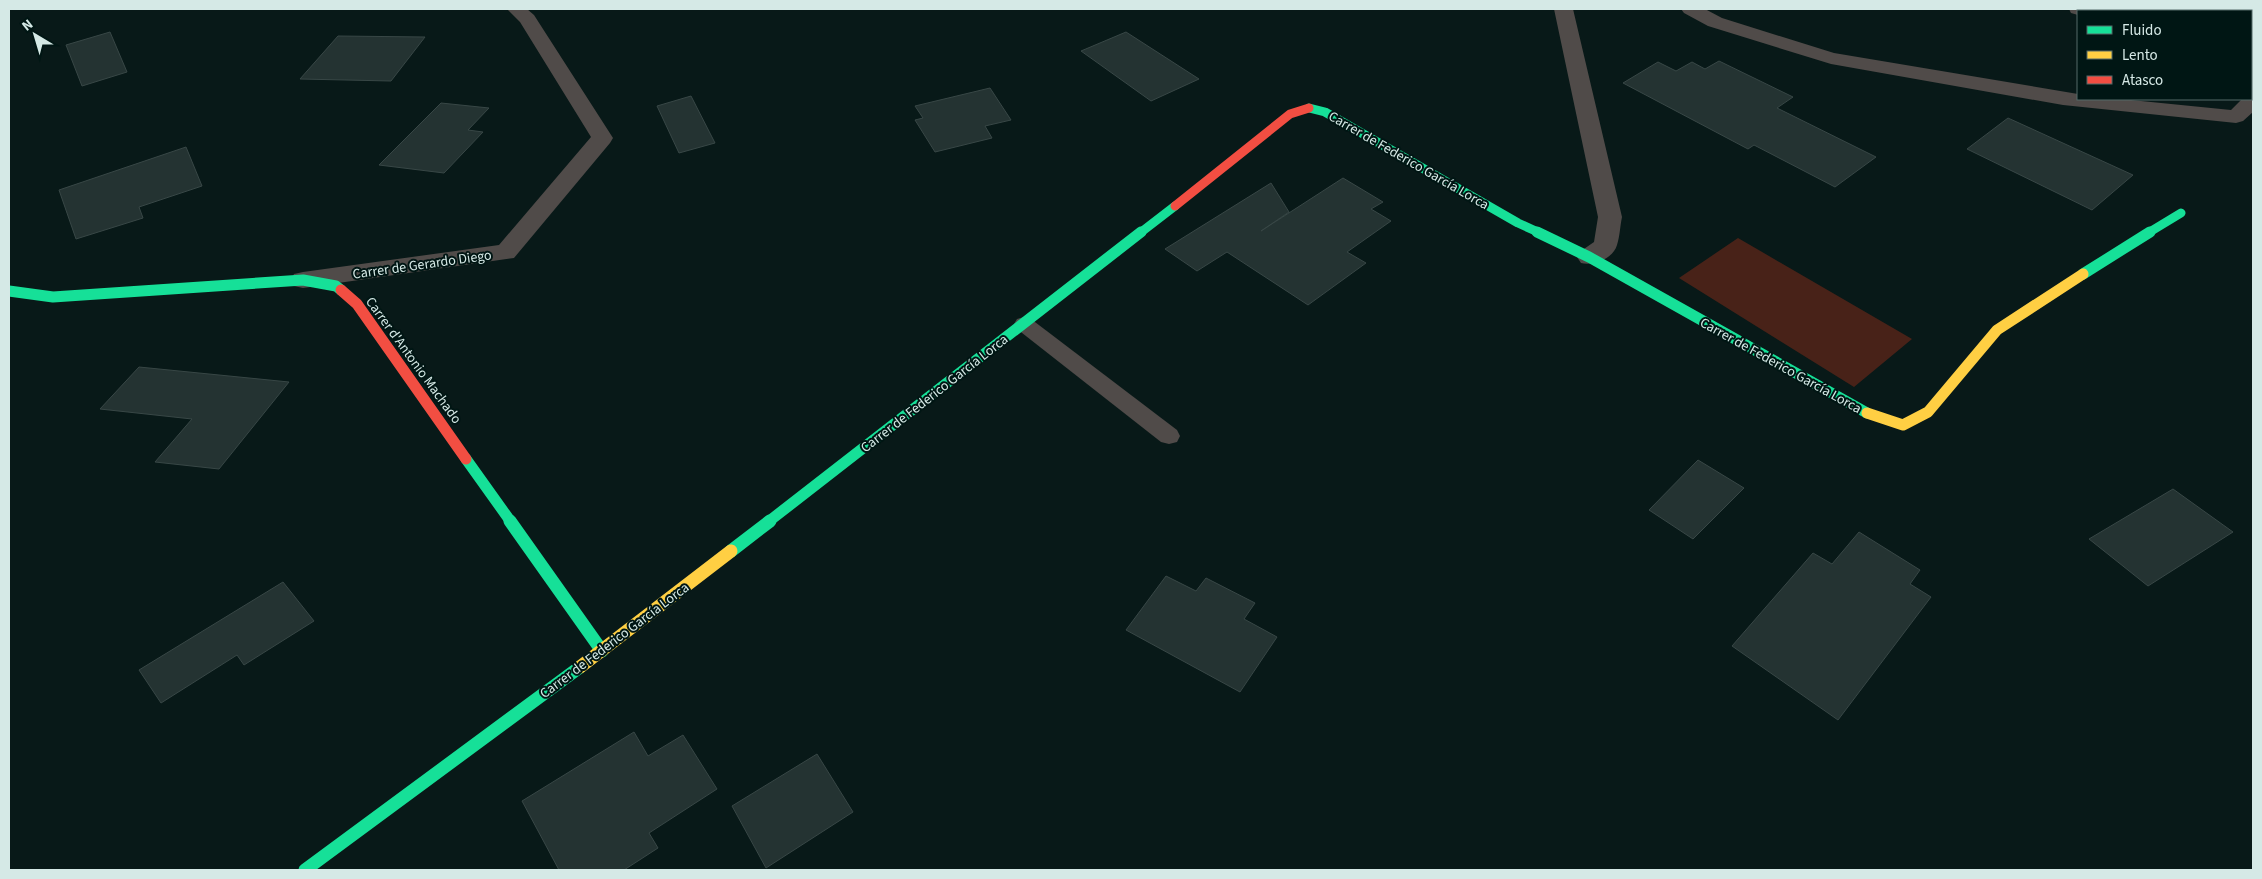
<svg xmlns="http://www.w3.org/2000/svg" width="2262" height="879" viewBox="0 0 2262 879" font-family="'Source Sans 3',sans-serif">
<rect width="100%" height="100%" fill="#081918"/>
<path fill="#482218" d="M2116,9H2253V35H2251V11H2122Z
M1738,238L1912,339L1854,387L1679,278Z"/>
<path fill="#243332" stroke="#384746" d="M110,32L127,72L82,86L66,45Z
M1126,32L1199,79L1151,101L1081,51Z
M338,36L425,37L391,81L300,79Z
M1719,61L1793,97L1777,108L1876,157L1835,187L1754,145L1748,149L1623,83L1658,62L1676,71L1692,62L1705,69Z
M990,88L1011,120L985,126L992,138L935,152L915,120L923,118L915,106Z
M691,96L715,143L679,153L657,106Z
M441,103L489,108L468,130L483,132L444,173L379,165Z
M2008,118L2133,175L2092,210L1967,149Z
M186,147L202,186L139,207L143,218L76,239L59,190Z
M1343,178L1383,202L1371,209L1391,221L1347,252L1366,263L1308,305L1227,252L1197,271L1165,249L1271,183L1289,212L1261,231Z
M139,367L289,382L219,469L155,462L192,419L100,409Z
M1698,460L1744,488L1693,539L1649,510Z
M2173,489L2233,532L2148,586L2089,539Z
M1859,532L1920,570L1910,584L1931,597L1838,720L1732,646L1813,553L1832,564Z
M1166,576L1196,591L1206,578L1255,603L1244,619L1277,637L1240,692L1126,630Z
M283,582L314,621L244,665L237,655L161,703L139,670Z
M634,732L648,756L683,735L717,789L649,833L658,848L624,870H559L522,801Z
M817,754L853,812L766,868L732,806Z"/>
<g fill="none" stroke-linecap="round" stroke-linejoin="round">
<path fill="#504b49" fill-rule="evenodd" d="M1024,317L1031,319L1177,430L1180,436L1177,442L1169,444L1161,442L1017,329L1014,324L1017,319Z"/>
<path fill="#504b49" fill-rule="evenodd" d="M507,9H527L534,15L613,138L610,143L514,258L303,288L294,286L291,280L294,274L303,272L499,245L591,137L520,22Z
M1554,9H1573L1622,217C1620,226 1620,236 1617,245C1613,259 1593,266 1581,263L1577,257L1581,251L1594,242L1598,217Z
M1681,9H1705L1722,18L1834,53L2078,94V99H2121L2231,110L2242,99H2251V94H2253V112L2243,121L2236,123L2063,105L1831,64L1708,26L1684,13Z
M2069,9H2092L2094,11H2078V15L2071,13Z"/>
<path stroke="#16e098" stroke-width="9" d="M1309,108L1325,112L1518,223L1540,233
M1140,233L1175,206
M2148,233L2181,213"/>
<path stroke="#16e098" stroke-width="11" d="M1537,232L1589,257L1867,413
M2083,274L2150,232
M9,291L53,297L303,280L336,286L341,290
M466,459L511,522
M768,522L1141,232"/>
<path stroke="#16e098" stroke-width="13" d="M510,521L602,651
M731,551L770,521
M305,870L580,667"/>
<path stroke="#ffcf43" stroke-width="11" d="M1867,413L1903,425L1928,412L1997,330L2083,274"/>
<path stroke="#ffcf43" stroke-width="13" d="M580,667L731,551"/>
<path stroke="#f24e42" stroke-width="9" d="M1175,206L1290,114L1309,108"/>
<path stroke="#f24e42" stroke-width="11" d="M341,290L357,304L466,459"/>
</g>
<g text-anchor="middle" stroke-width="4" stroke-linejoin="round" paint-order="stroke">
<g font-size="14" fill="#d5e9e6" stroke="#001614">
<text transform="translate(1409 160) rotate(30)" y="5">Carrer de Federico García Lorca</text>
<text transform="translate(422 264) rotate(-8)" y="5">Carrer de Gerardo Diego</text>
<text transform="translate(414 360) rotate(54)" y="5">Carrer d'Antonio Machado</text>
<text transform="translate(1781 365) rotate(29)" y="5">Carrer de Federico García Lorca</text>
<text transform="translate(934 393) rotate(-38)" y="5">Carrer de Federico García Lorca</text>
<text transform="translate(614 640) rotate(-37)" y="5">Carrer de Federico García Lorca</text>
</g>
</g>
<rect width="2262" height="879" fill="none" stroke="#d5e9e6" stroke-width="20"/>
<rect x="2077" y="10" width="175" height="90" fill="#001614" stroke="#556a68"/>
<rect x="2087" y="26" width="25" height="8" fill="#16e098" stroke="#556a68"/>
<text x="2122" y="35" font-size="15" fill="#d5e9e6">Fluido</text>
<rect x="2087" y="51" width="25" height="8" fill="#ffcf43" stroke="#556a68"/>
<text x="2122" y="60" font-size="15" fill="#d5e9e6">Lento</text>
<rect x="2087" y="76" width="25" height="8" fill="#f24e42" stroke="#556a68"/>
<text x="2122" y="85" font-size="15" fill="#d5e9e6">Atasco</text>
<g transform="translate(35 35) rotate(322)" stroke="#001614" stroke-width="4" paint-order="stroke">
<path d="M0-4L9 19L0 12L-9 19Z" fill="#d5e9e6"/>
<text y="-8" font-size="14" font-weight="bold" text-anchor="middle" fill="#d5e9e6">N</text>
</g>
</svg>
